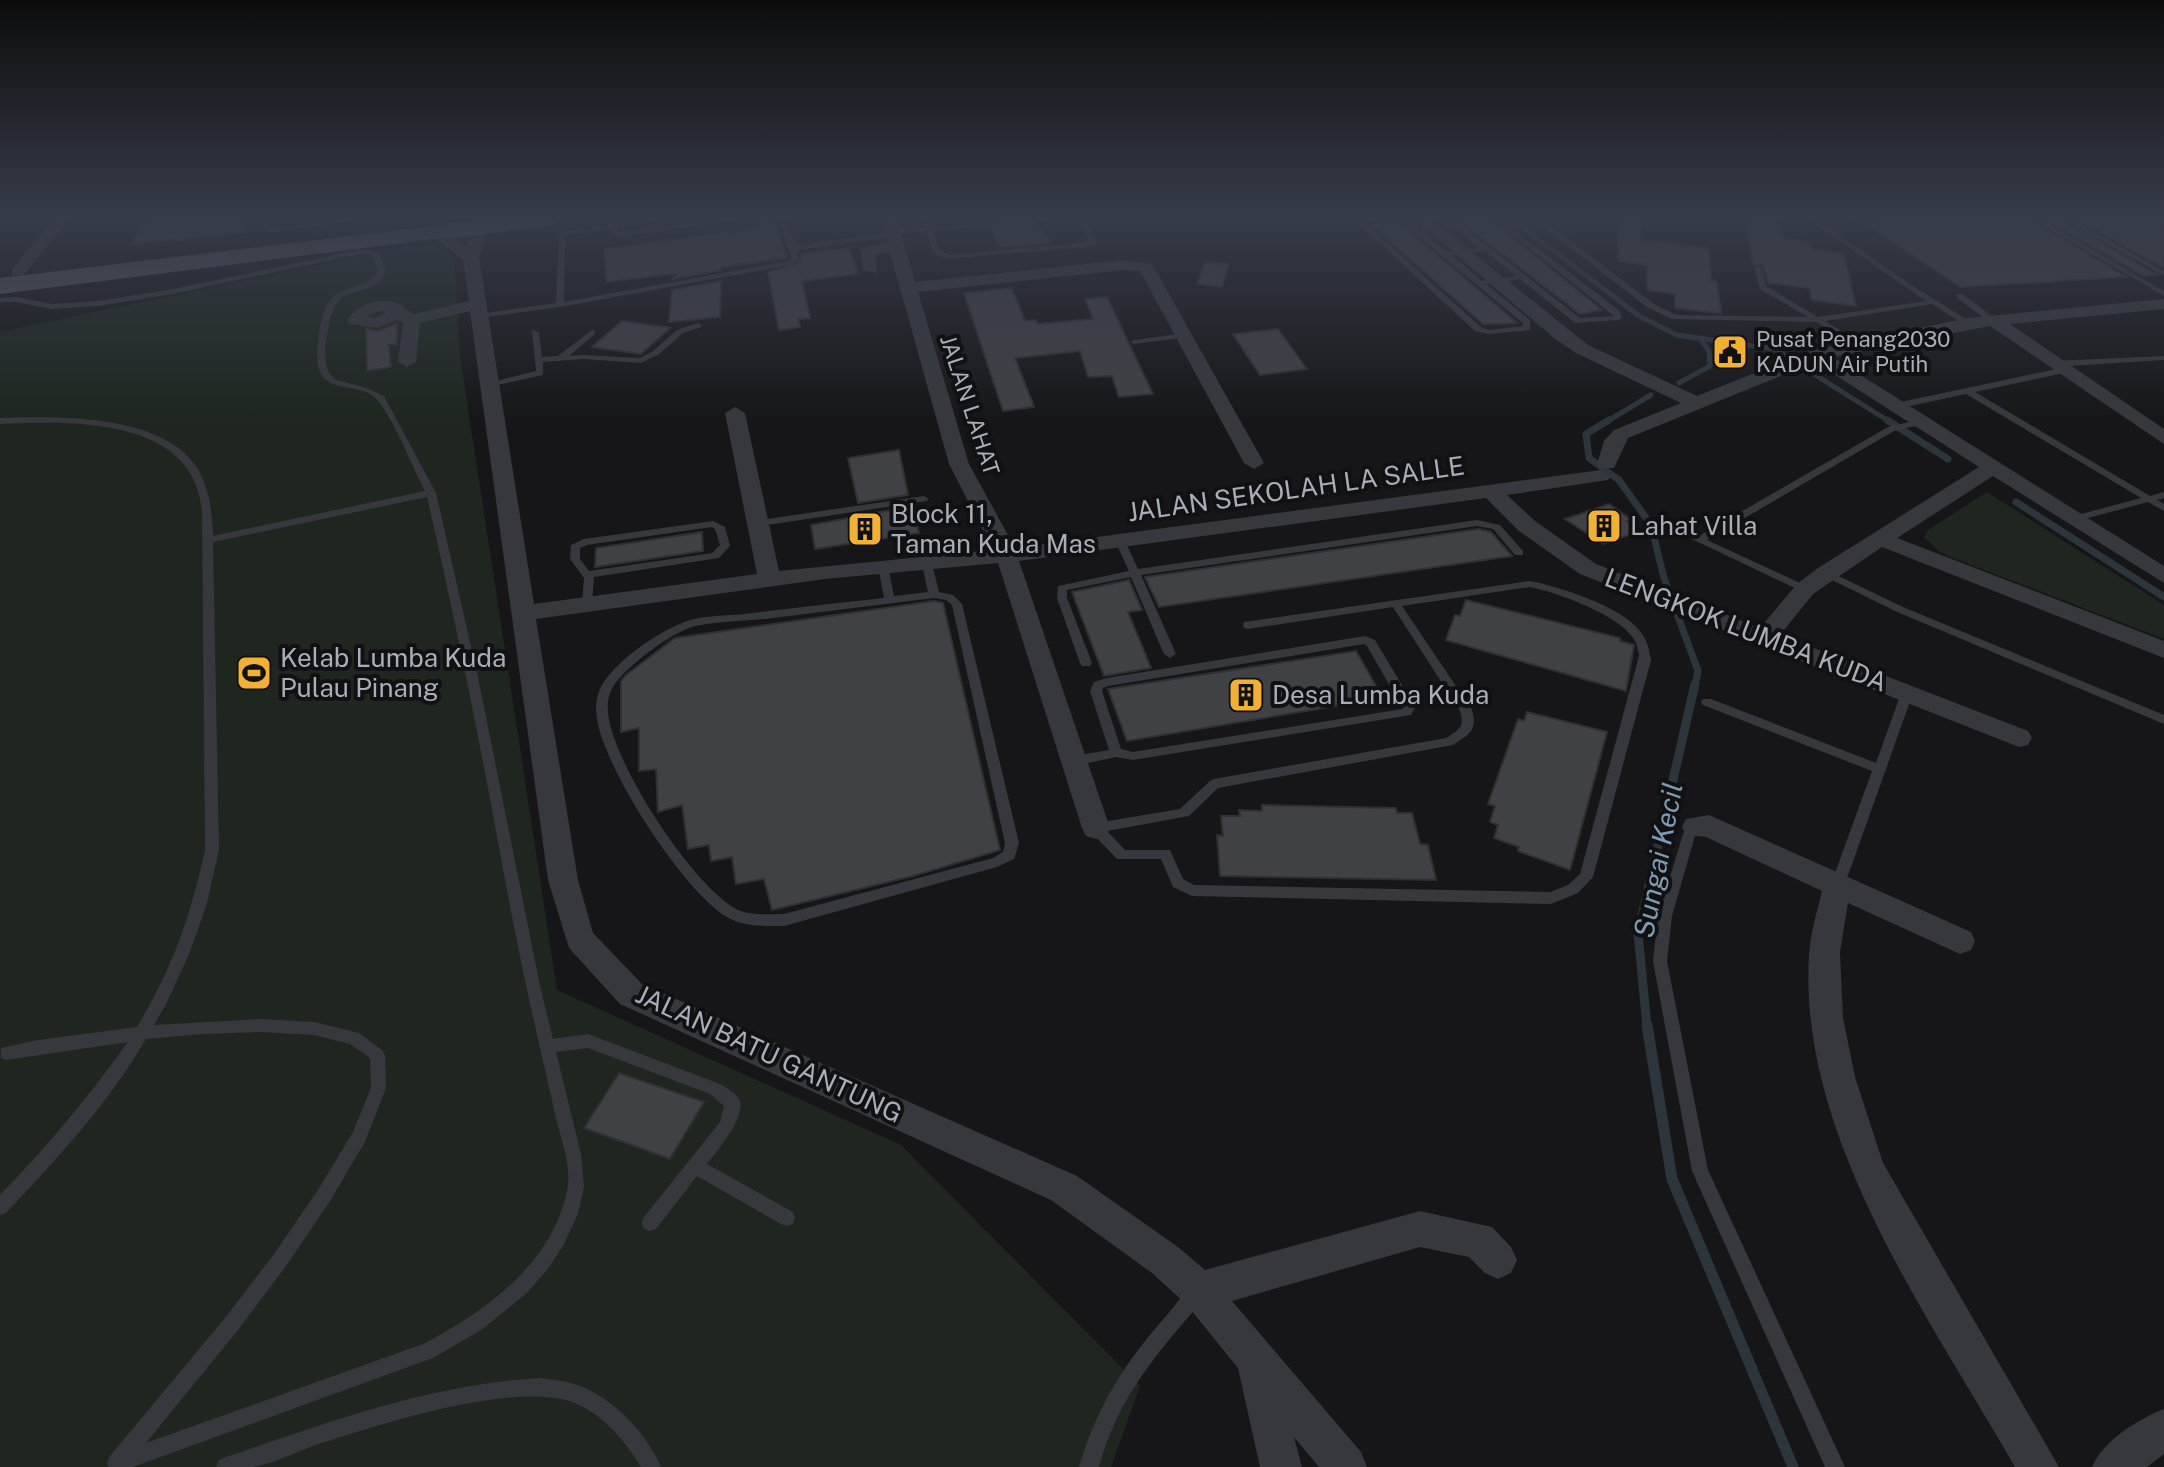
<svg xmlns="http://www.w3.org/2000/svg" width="2164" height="1467" viewBox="0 0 2164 1467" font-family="'Public Sans',sans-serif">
<rect width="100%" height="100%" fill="#161618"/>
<path fill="#1e261f" d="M408,246H439L454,256L460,356L557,990L901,1145L1140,1386L1111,1467H0V332Z
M1987,492L2164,605V639L1953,558L1940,552L1924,537L1928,530Z"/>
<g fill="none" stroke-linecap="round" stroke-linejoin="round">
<path stroke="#2c353c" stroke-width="5" d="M1510,217L1639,316L1677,335L1774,349L1890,422
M1679,383L1710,366L1709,351L1700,338
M1606,422L1651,395"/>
<path stroke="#2c353c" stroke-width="7" d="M1609,420L1586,434L1589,458L1619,480L1651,525L1664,578L1698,671L1695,686
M1887,420L1948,459
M2016,502L2164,597"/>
<path stroke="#2c353c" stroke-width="9" d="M1647,1027L1638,933L1695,684"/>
<path stroke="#2c353c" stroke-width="11" d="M1647,1025L1672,1179L1793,1467"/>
</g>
<path fill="#404145" stroke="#303034" stroke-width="2" d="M185,217H245L246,232L130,245L145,221Z
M761,217H773L787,258L721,267V270L673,279L678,273L607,282L604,249L760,228Z
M1455,217H1486L1602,310L1580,314Z
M1618,217H1641V240L1708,248L1712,281L1717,282L1721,313L1675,308V294L1647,290V265L1618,261Z
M1745,217H1777L1784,238L1810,242L1813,250L1844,254L1856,306L1812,300L1809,288L1768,283L1763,265H1753Z
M1923,217H2025L2126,277L1960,287L1863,222Z
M2042,217H2057L2156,275L2144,276Z
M2074,217H2164V268Z
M1032,218L1051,243L999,247L991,228L993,221Z
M1394,220L1469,282L1517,323L1483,324L1372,225Z
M849,248L858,274L802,281L810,318L798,319L800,327L779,330L768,272L800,263L801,254Z
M1205,262L1229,264L1222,287L1197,284Z
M721,281L720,317L669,322L672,290Z
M1012,288L1025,321L1036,320L1038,324L1093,319L1085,299L1107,297L1153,394L1119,397L1112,376L1088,377L1080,351L1015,358L1034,407L1003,411L964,293Z
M622,321L670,328L641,354L592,347Z
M397,323V344L389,345L391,367L367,371L366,329L378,331Z
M1278,329L1307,369L1260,375L1233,334Z
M899,450L908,495L858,503L848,458Z
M1609,504L1632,520L1627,521L1640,531L1603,544L1565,519Z
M912,506L919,533L815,549L811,525Z
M1479,529L1491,532L1512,556L1159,607L1145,577Z
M702,532L703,551L595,567L596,548Z
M1129,580L1142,610L1128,612L1151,668L1104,676L1072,592Z
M1466,600L1620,638V641L1634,645L1626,691L1446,640L1455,615L1460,616Z
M934,601L943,603L1000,850L913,876L772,910L764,879L736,884L732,857L711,861L709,845L688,849L682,805L658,812L656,769L639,771V728L621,732V681L626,675L675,638Z
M1356,651L1383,698L1127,741L1108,689Z
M1527,712L1607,732L1570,870L1518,851L1519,847L1494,838L1498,825L1490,822L1495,806L1488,804L1518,719L1524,721Z
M1262,805L1396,808L1397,813H1412L1420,844L1428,845L1436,880L1220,876L1217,835L1223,836L1221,816H1240L1239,810L1262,811Z
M619,1073L704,1102L670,1159L584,1128Z"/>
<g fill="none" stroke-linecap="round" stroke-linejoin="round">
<path fill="#37383d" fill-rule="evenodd" d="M268,217H274L270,227L273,228L359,217H379L273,232L262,228Z
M660,217H678L617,228L618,232L739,217H758L620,237L612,234L610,229L565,236L564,302L788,261L791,259L779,217H785L796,245L889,233L890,231L892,230L925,227L922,217H928L932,227L991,223V225L989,226L933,231L939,250L949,255L1089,242L1079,217H1085L1097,244L1093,246L948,259L933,253L926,231L895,234L892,237L797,250L799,260L790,265L560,307L479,318L475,316L479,314L556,303L559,233Z
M1044,217H1065L1037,222L1034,220Z
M1378,217H1390L1366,224L1481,327L1489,330L1523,326V323L1395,217H1402L1447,252L1480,248L1443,217H1450L1580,318L1614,316L1490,217H1497L1620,311L1622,318L1618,320L1575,323L1520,279L1486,284L1530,320V330L1489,334L1475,331L1358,223ZM1485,251L1516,276L1482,281L1452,255Z
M1531,217H1539L1654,304L1676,315L1808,317L1760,289L1754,268L1758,266L1762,268L1766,286L1818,317L1926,301L1805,217H1813L1910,284L1972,323L1965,325L1932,304L1825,321L1863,344V348H1860L1816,322L1672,319L1648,308Z
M1857,217H1866L1855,222H1851V220Z
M2028,217H2036L2164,291V296Z
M2060,217H2068L2164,271V276Z
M360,250L378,251L386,271L379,282L371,287L343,296L336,304L330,318L325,347L326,363L329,373L336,380L367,388L384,396L436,493L478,677L540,986L553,1039L588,1034L720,1084C726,1088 738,1094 740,1101C745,1119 717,1151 707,1164L793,1212L795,1218L793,1224L787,1226L781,1224L697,1176L656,1229L650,1231L644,1229L642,1223L644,1217L720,1122L724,1106L710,1094L588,1048L556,1052L581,1154L584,1187L578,1214L563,1246L547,1270L527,1293L481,1330L433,1358L133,1467H109L107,1463L110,1456L225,1318L274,1254L318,1190L353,1132L371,1088L370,1058L350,1044L314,1035L261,1032L202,1034L146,1039C108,1104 57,1159 6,1213L0,1215V1195C47,1147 89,1096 128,1042L6,1060L1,1058V1048L38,1040L137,1027C173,967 190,918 205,850L202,512C195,416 70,421 0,424V418C56,416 167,413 199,471C210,492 212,512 213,536L425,491C410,463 399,430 380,403C361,375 310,405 318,344C319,331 321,315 328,303C340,284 366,290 378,271L372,255L360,254L173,294L98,306L52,309L16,302H0V298L16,297L52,304L98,301L173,289ZM427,497C450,597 471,698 490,799C502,863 513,926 527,989C536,1033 547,1076 556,1119C562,1142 572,1167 567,1191C552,1264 485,1312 423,1344L146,1443L238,1330L286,1266L330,1201L365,1142L386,1088L385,1055L382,1050L359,1033L314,1022L261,1019L154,1025L166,1004L190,952L207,903L219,850L213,542Z
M1957,294H1963L1998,321L1991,323L1957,298Z
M698,323L702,325L701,327L683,333L659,354L641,363L583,359L543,362V375L488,387L484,384L536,371L532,330L539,332L542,357L558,356L592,330H595V334L569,356L583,355L640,358L653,351L677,330Z
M1185,333H1188V337L1134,344L1130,342L1134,340Z
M2164,356V360L2052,367L2048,364L2052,361Z
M2061,368L2065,371L2064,373L1975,392L2150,496L2164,492V498L2157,500L2164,504V511L2148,502L2073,522L2070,521V517L2141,498L1966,394L1896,409L1892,406L1896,403Z
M1921,419L1924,420V424L1894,431L1707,540L1809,587L1810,589L1809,591H1801L1673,530L1678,527L1699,536L1888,427Z
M924,496L929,499L927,501L760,526L755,523L760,520Z
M1477,520L1500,525L1523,551V555H1515L1493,529L1477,526L1141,575L1176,654L1170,658L1164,654L1131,577L1067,590V598L1092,663L1090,666H1082L1080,663L1057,598L1058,586L1129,571L1115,541L1120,538L1125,541L1138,569Z
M713,521L725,527L730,546L719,558L594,577L592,604L591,606H583L582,604L584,578L570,559L571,545L584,539ZM712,527L715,529L720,545L712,553L589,571L580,559V548L587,545Z
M926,557L931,560L939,592L953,595L962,604L1019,843L1014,859L997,867L784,926C764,926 742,927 725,916C681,887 605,770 597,719C594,702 598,687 610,674C628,653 658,633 684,622C702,615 726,616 745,614C791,608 838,603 884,598L878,566L879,564L883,563L888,566L894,596L928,592L921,560ZM934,598L946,600L952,605L1005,843L1003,852L993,858L784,914C769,914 750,916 736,909C691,883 618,770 609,719C606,704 608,691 618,680C632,663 671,633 692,627C711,622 744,621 765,619C821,612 878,605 934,598Z
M1826,570L1903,607L2164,715V724L1895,611L1822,575L1821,573Z
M1530,581C1560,587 1620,606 1639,630C1647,639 1649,649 1651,660L1593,877L1578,893L1551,904L1192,896L1173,887L1161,859H1117L1091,832L1090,828L1091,824L1096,823L1180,809L1210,781L1214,779L1446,738C1459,729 1465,728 1460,711L1393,607L1248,629L1244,628L1243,625L1244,622ZM1530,587C1556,592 1619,615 1633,638C1637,643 1638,650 1639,656L1580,874L1568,885L1550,892L1194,885L1183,879L1170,850H1125L1107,831L1189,816L1218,788L1453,745C1469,734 1478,731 1472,710L1402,606Z
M1365,636L1375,640L1415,707L1411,715L1133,760L1116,757L1074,766L1070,764L1068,761L1070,758L1074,756L1109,750L1090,691L1094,682L1107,678ZM1364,644L1367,646L1403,709L1133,752L1121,749L1102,691L1103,688L1108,686Z
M1907,689L1913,693L1845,884L1843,888L1838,889L1833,888L1831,884L1872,771L1703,705L1701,702L1703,699H1711L1876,763L1901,693Z
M1696,822L1701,823L1702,827L1695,836L1672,916L1667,961L1708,1170L1845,1467H1825L1692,1171L1653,961L1658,916L1683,834L1691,823Z
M1198,1284L1204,1287L1207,1293L1204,1299C1157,1353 1118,1397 1099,1467H1079C1097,1406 1125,1362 1167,1315C1176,1305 1185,1289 1198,1284Z
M541,1378C553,1380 566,1381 578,1385C614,1399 646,1432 661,1467H641C627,1443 603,1415 577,1404C517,1378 372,1427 310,1447C292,1454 272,1464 253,1467C241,1467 228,1467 216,1467L219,1460L226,1457C329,1422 431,1384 541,1378Z"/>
<path fill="#37383d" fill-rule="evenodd" d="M55,217H70L24,275H12V269Z
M484,217V246L479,257L534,604L757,574L725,413L735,407L745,413L779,571L993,550L949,464L890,252L875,255L877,273L863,270L860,248L888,243L881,217H896L915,282L1124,260L1152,264L1264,463L1254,469L1244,463L1140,271L1124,270L918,292L969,464L1015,548L1601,470L1611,476L1608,480L1507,495L1535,521L1596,564L1760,628L1797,584L1818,568L1979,467L1815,362L1628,438L1614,468H1600L1597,464L1604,441L1614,430L1681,403L1576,353L1554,338L1412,217H1428L1588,345L1697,396L1810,351L1968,318L2164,299V309L2010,324L2164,429V444L1990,326L1832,357L2164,566V583L1993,476L1897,538L2164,641V658L1882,547L1813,594L1780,635L2028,731L2032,738L2028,745L2019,747L1580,574L1519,531L1486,498L1019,561L1110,828L1106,836L1096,839L1086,836L1082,828L998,563L825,579L536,619L578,880L593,933L642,984L1077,1176L1178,1247L1205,1270L1420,1211L1492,1227L1511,1247L1517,1260L1511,1273L1498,1279L1485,1273L1469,1257L1420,1247L1232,1301L1361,1452L1367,1467H1319L1294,1437L1302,1467H1260L1238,1368L1186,1304L1152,1273L1051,1200L620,1004L569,948L548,880L470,311L420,323L416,362L407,367L398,362L403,322L397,320L377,328L350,324L347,320C358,304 380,296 399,304C405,306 407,311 414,314L469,301L463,259L426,233L439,230L467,248L470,218ZM380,311L386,312L375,318L367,316Z
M1709,815L1971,932L1975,941L1971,950L1960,954L1848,903L1840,952L1843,1018L1855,1077L1883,1163L2059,1467H2015C1929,1317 1798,1136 1809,956C1810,934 1817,912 1822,891L1706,837L1686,835L1682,827L1686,819Z
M2164,1409V1454L2147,1467H2092C2103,1441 2138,1419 2164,1409Z"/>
<path fill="#53555c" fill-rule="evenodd" d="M450,224L462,231L458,236L0,294V278Z"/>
<path fill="#5b5e65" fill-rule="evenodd" d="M495,217H565L552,225L450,239L437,231L450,223Z"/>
</g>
<linearGradient id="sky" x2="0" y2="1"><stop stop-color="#0c0c0d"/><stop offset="0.51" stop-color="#363c48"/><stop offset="1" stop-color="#363c48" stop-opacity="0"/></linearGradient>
<rect width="2164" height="422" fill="url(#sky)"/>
<defs>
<symbol id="civic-square" viewBox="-11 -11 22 22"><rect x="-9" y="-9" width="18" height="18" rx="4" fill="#f2b134" stroke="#111113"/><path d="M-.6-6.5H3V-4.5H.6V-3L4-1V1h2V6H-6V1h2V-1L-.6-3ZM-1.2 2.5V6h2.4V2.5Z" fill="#111"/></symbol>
<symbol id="building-square" viewBox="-11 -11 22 22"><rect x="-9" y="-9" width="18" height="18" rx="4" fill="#f2b134" stroke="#111113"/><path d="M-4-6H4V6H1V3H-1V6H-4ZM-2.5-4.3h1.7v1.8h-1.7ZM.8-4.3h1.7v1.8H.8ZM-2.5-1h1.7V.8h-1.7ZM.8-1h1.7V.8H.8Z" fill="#111"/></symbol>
<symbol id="stadium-square" viewBox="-11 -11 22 22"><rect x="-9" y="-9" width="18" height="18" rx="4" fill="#f2b134" stroke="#111113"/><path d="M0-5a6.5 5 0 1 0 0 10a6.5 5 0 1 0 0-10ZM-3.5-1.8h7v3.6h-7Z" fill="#111"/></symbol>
</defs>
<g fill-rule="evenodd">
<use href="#civic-square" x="1710" y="332" width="40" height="40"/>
<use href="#building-square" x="1584" y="506" width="40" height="40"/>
<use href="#building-square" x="845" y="509" width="40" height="40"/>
<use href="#stadium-square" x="234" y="653" width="40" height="40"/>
<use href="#building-square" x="1226" y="675" width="40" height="40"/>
</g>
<g text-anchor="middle" stroke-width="8" stroke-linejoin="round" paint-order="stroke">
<g font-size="22" fill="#a8adb8" stroke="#111113" text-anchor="start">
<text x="1756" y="347">Pusat Penang2030<tspan x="1756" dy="25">KADUN Air Putih</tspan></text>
</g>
<g font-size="22" fill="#a8adb8" stroke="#111113">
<text transform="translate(970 405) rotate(72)" y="8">JALAN LAHAT</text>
</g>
<g font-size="26" fill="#a8adb8" stroke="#111113">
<text transform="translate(1296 489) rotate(-8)" y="9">JALAN SEKOLAH LA SALLE</text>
<text transform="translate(1746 630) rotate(21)" y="9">LENGKOK LUMBA KUDA</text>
<text transform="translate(769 1054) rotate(25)" y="9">JALAN BATU GANTUNG</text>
</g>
<g font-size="26" fill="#a8adb8" stroke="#111113" text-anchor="start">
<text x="891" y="523">Block 11,<tspan x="891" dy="30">Taman Kuda Mas</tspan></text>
<text x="1630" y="535">Lahat Villa</text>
<text x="280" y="667">Kelab Lumba Kuda<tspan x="280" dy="30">Pulau Pinang</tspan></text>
<text x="1272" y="704">Desa Lumba Kuda</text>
</g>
<g font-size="28" font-style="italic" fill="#7f9bb3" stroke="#111113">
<text transform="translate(1658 860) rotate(-79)" y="10">Sungai Kecil</text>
</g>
</g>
</svg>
